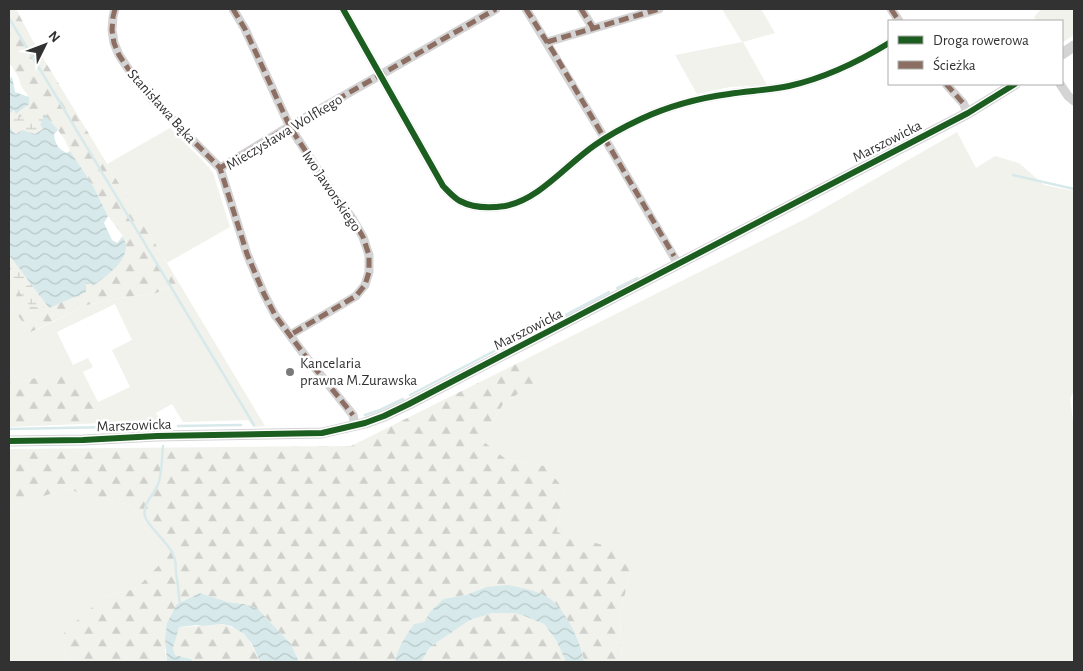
<svg xmlns="http://www.w3.org/2000/svg" width="1083" height="671" viewBox="0 0 1083 671" font-family="'Alegreya Sans',sans-serif">
<defs>
<pattern id="forest-firs" width="22" height="20" patternUnits="userSpaceOnUse" patternTransform="scale(1.25)"><rect width="22" height="20" fill="#f1f2ec"/><path d="M5 1l3.5 6h-7zM16 11l3.5 6h-7z" fill="#cfd0cb"/></pattern>
<pattern id="wetland-marsh" width="20" height="14" patternUnits="userSpaceOnUse" patternTransform="scale(1.25)"><rect width="20" height="14" fill="#f1f2ec"/><path d="M1 5h8M5 5V1M11 12h8M15 12V8" fill="none" stroke="#cfd0cb"/></pattern>
<pattern id="water-waves" width="16" height="10" patternUnits="userSpaceOnUse" patternTransform="scale(1.25)"><rect width="16" height="10" fill="#d7e9ea"/><path d="M0 5q4-4 8 0t8 0" fill="none" stroke="#b9c8c9"/></pattern>
</defs>
<rect width="100%" height="100%" fill="#fff"/>
<path fill="#f1f2ec" fill-rule="evenodd" d="M722,9H761L775,33L743,42L767,85L730,87L697,94L675,55L742,42Z
M1041,9H1074V35L1062,43V21H1037L1034,17Z
M170,128L205,163L213,173L230,227L167,263L107,164Z
M957,132L976,168L995,156L1019,163L1044,185L1074,191V390L1070,399L1074,427V662H622L620,616L630,571L557,532L564,489L545,466L507,460L483,441L503,404L539,379L524,360L807,218Z
M179,283L265,426L253,427L248,420L183,422L172,404L156,413L163,424L103,423L85,394L39,377L20,382L12,374L9,375V304L32,332L87,305L120,298L154,294ZM115,304L132,340L112,350L130,387L98,402L83,372L93,367L88,358L73,365L57,332Z
M66,489L128,505L160,537L165,560L137,588L103,598L62,643L68,662H9V507Z"/>
<path fill="url(#forest-firs)" d="M9,9H16L34,43L179,283L154,294L120,298L87,305L31,332L25,325L9,304V272L17,288L31,306L86,286V283H89L93,286L113,270L122,259L126,246L123,236L108,216L92,184L70,151L65,140L52,122L19,117L16,114L29,104V97L21,86L19,78L11,65H9Z
M524,360L540,379L503,404L483,441L507,460L545,466L564,489L557,532L627,552L630,571L620,616L622,662H584L583,656L573,630L486,587L466,595L443,599L430,612L424,622L414,624C406,635 397,648 395,662H299L291,644L258,609L244,604L228,602L200,593L177,604L165,650L167,662H68L62,643L64,633L82,616L103,598L137,588L164,560L160,537L128,505L66,489L9,507V449L351,446Z
M62,369L85,394L103,423L9,427V375L12,374L20,382L39,377Z
M492,613H515L527,617L544,624L556,640L566,662H421L430,647L455,630L470,620Z
M222,624C250,632 248,639 260,662H193L191,659L175,655L173,648L178,627C193,626 207,626 222,624Z"/>
<path fill="url(#wetland-marsh)" d="M14,110L19,117C29,117 32,110 45,114L40,125L43,129L35,134L23,130L17,134L9,127V114Z
M9,255L49,308L31,307C24,299 11,282 9,272C8,267 9,260 9,255Z"/>
<path fill="url(#water-waves)" d="M12,77L15,92L29,97V104L16,114L14,110L9,114V79Z
M45,114L58,130L54,134C55,144 58,149 67,153L70,151L92,184L108,216L104,223L112,240L117,243L123,236C124,239 125,242 126,244C128,262 105,277 93,286L89,283H86V292L49,308L9,255V120V127L16,134L23,130L35,134L43,129L40,125Z
M508,585C522,588 536,590 549,598C566,610 581,642 584,662H566L556,640L544,624L527,617L515,613H492L470,620L430,647L421,662H395C397,648 406,635 414,624L424,622L430,612L443,599L466,595L486,587Z
M200,593L228,602L244,604L258,609L291,644L299,662H260L252,644L244,634L231,626L222,624L202,626L197,625L179,627L173,648L175,655L191,659L193,662H167L165,639L167,623L177,604Z"/>
<g fill="none" stroke-linecap="round" stroke-linejoin="round">
<path stroke="#d7e9ea" stroke-width="2.5" d="M9,18L254,425
M1013,175L1074,189
M617,288L637,278
M510,344L609,292
M410,395L502,347
M365,415L380,410L403,399
M178,426L241,425
M9,429L162,426
M163,446C162,456 162,475 158,484C154,495 142,504 145,516C147,526 167,541 173,554C176,560 176,565 176,572C176,575 177,577 177,580C179,588 178,595 180,603"/>
<path stroke="#d4d4d4" stroke-width="9" d="M115,9L113,17L112,30L114,43L119,55L135,79L147,94L220,168L247,254L264,294L275,315L306,357L353,415L355,425
M233,9L245,29L290,127L332,192L352,218L363,237L369,255V272L365,285L356,296L290,335
M343,9L443,186C448,191 454,198 460,201C473,208 491,208 505,206C539,200 567,164 595,145C609,135 626,126 641,119C669,106 699,98 729,94C749,91 769,90 789,86C825,78 858,62 889,43
M526,9L605,139L678,264
M581,9L593,28
M891,9L899,21
M547,42L659,9
M946,84L963,103L968,113
M1060,84L1068,96L1074,101
M220,168L280,132L496,9"/>
<path stroke="#d4d4d4" stroke-width="11" d="M1062,54L1074,46
M9,441L83,440L157,436L322,433L365,423L384,416L409,404L968,113L1015,84"/>
<path stroke="#8d6e63" stroke-width="5" stroke-dasharray="10 5" stroke-linecap="butt" d="M115,9L113,17L112,30L114,43L119,55L135,79L147,94L220,168L247,254L264,294L275,315L306,357L353,415
M233,9L245,29L290,127L332,192L352,218L363,237L369,255V272L365,285L356,296L290,335
M526,9L554,53L674,256
M581,9L593,28
M891,9L899,21
M547,42L659,9
M946,84L963,103
M220,168L280,132L496,9"/>
<defs>
<path id="cycleway" d="M343,9L443,186C448,191 454,198 460,201C473,208 491,208 505,206C539,200 567,164 595,145C609,135 626,126 641,119C669,106 699,98 729,94C749,91 769,90 789,86C825,78 858,62 889,43
M9,441L83,440L157,436L322,433L365,423L384,416L409,404L968,113L1015,84"/>
</defs>
<use href="#cycleway" stroke="#fff" stroke-width="9"/>
<use href="#cycleway" stroke="#1b5e20" stroke-width="6"/>
</g>
<circle fill="#7a7a7a" stroke="#fff" stroke-width="2" cx="290" cy="372" r="5"/>
<g text-anchor="middle" stroke-width="5" stroke-linejoin="round" paint-order="stroke">
<g font-size="15" fill="#323232" stroke="#fff">
<text transform="translate(162 106) rotate(48)" y="5">Stanisława Bąka</text>
<text transform="translate(284 132) rotate(-31)" y="5">Mieczysława Wolfkego</text>
<text transform="translate(887 141) rotate(-27)" y="5">Marszowicka</text>
<text transform="translate(332 191) rotate(56)" y="5">Iwo Jaworskiego</text>
<text transform="translate(528 329) rotate(-27)" y="5">Marszowicka</text>
<text transform="translate(134 425) rotate(-2)" y="5">Marszowicka</text>
</g>
<g font-size="15" fill="#323232" stroke="#fff" text-anchor="start">
<text x="300" y="368">Kancelaria<tspan x="300" dy="17">prawna M.Zurawska</tspan></text>
</g>
</g>
<rect width="1083" height="671" fill="none" stroke="#323232" stroke-width="20"/>
<rect x="888" y="20" width="175" height="65" fill="#ffffff" stroke="#adadad"/>
<rect x="898" y="36" width="25" height="8" fill="#1b5e20" stroke="#adadad"/>
<text x="933" y="45" font-size="15" fill="#323232">Droga rowerowa</text>
<rect x="898" y="61" width="25" height="8" fill="#8d6e63" stroke="#adadad"/>
<text x="933" y="70" font-size="15" fill="#323232">Ścieżka</text>
<g transform="translate(45 45) rotate(48)" stroke="#ffffff" stroke-width="4" paint-order="stroke">
<path d="M0-4L9 19L0 12L-9 19Z" fill="#323232"/>
<text y="-8" font-size="14" font-weight="bold" text-anchor="middle" fill="#323232">N</text>
</g>
</svg>
